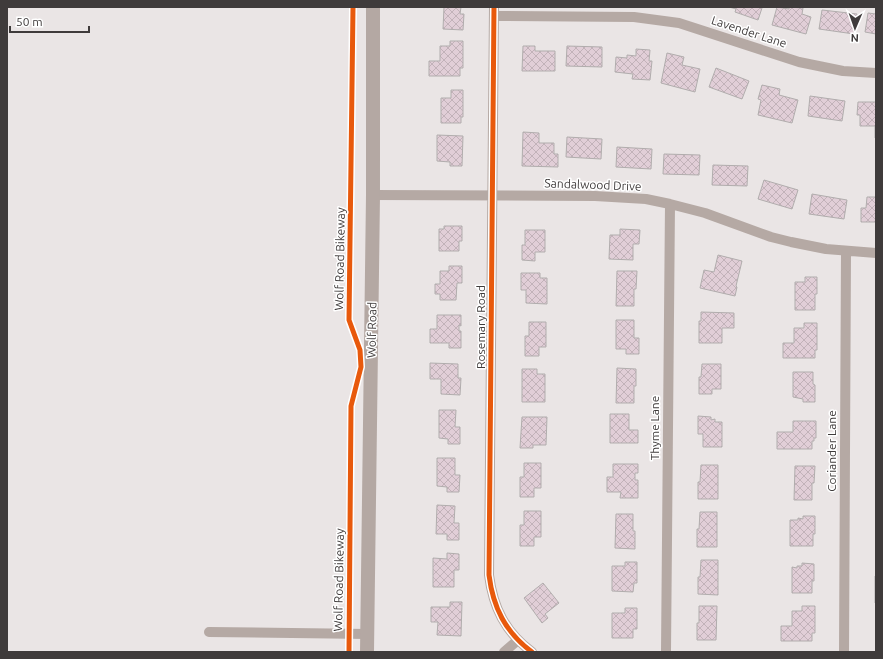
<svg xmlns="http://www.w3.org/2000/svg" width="883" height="659" viewBox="0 0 883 659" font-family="Ubuntu,sans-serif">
<defs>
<pattern id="building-cross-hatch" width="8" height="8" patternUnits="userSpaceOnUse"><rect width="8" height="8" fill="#e1ced7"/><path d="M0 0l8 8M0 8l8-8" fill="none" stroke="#c2b2b9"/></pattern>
</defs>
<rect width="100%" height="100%" fill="#eae5e5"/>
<path fill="url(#building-cross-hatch)" stroke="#b1adad" d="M444,7H461L460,14H464L463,30L443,29Z
M729,7H760L762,8L758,20L735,12L736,9Z
M777,7L789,9V7L803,8L802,14L811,17L806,34L772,25Z
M822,10L857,14L854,34L819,29Z
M868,13L876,14V34L865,32Z
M450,41H463V68H460V76H429V61H440V46H450Z
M523,46H535V51H555V71H522Z
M567,46L602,47V67L566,66Z
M636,49L650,50L649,61H652L650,80L632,79L633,74L615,72L616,57L627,58V55L636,56Z
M667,53L684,57L682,65L700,69L695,92L661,83Z
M716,68L749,81L742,99L709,87Z
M762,85L780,89L779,95L798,100L792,123L758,115L761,100L758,99Z
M451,90H463V117H461V123H441V98H451Z
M810,96L845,101L842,121L808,116Z
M858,102H876V138H875V126H860V115H857Z
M523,132L539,133V143H554V154H558V167L522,166Z
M437,135L463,136L462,166H450V162L437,161Z
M567,137L602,139L601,159L566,157Z
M617,147L652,149L651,169L616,167Z
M664,154L700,155L699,175L663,174Z
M713,165L748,166L747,186L712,185Z
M764,180L798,190L792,209L758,199Z
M812,194L847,200L844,219L809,214Z
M867,197H876V222H861V208H866Z
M444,226H462V241H459V251H439V229H444Z
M620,229L640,230L639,244H633V260L609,259L610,235H620Z
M525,230H545V252H535V261L522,260V245H525Z
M718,255L742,261L736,286L737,287L735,296L700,288L704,270L714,272Z
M449,266H462V283H457L456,300H440V294H435V284H440V271H449Z
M617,271H637L636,289H634V306H616Z
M521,273H540V278H547V304L526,303V290H521Z
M805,277H817V294H815V310H795V282H805Z
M701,312L734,313V328H722V343H699V321H701Z
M437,315H461V326L459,325V331H461V348H449V343H430V329H437Z
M616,320H634V338H639V354H626V349H616Z
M529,322H546V347H539V356H525V336H529Z
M804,323H817V350H815V358H783V343H794V328H804Z
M430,363L458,364V378H461L460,395L441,394V379H430Z
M702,364H721V389H712V394H699V377H701Z
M617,368L636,369V386H634V403H616Z
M522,369H537V374H545V402H522Z
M793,372H813V384L815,385V402H803V399L793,397Z
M439,410H456L455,427H460V444H448V439L439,438Z
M610,414H629V430H638V443H610Z
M698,416L711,417V420L715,419V422H722V447H703V434H698Z
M522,417H547L546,445H533V448H520Z
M793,421H816V438H814V441H812V449H777V432H793Z
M437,458H455V475H460L459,492H447V487L437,486Z
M524,463H541V488H534V497H520V477H524Z
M613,464H638V473H635V480H638V498H620L621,492H607V477H613Z
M701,465H718V499H698V482H700Z
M795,466H815L814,483H812V500H794Z
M437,505L455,506L454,523H459V540H447V534H436Z
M524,511H541V537H534V546H520V525H524Z
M700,512H717V547H697V529H699Z
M616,514H633V531H635V549L615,548Z
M803,516H815V534H813V546H790V520H798V518L803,519Z
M447,553L459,554V570H454V587H433V558L447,559Z
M701,560H718V595L698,594V577H700Z
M625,562H637V583H634L633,592L612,591V566H625Z
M802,563L814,564V581H812V593H792V567L797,568V566H802Z
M875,576H876V603H875Z
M543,583L559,603L545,614L548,618L542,623L524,598Z
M450,602H462L461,636L437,635L438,622H431V607H450Z
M699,606H717L716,640H697V623H699Z
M802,606H815V633H812V641H781V626H792V611H802Z
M625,608H637V629H633V638H612V613H625Z"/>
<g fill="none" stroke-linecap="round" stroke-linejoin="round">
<path stroke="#b5a9a4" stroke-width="10" d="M494,7L489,575C493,607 505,632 532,652
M494,16L634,17L679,23L799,62L843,71L876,73
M373,195L595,196L646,199L670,204L705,213L771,237L791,242L826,249L876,253
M209,632L368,634
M504,652L518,640
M666,652L670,204
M844,652L846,251"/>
<path stroke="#b4a8a3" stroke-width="14" d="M367,652L373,195V7"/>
<defs>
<path id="cycleway" d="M494,7L489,575C493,607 505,632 532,652
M349,652L351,406L361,367L360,350L349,320L353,7"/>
</defs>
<use href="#cycleway" stroke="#fff" stroke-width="8"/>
<use href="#cycleway" stroke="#e8590c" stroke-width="5"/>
</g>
<g text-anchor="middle" stroke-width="3" stroke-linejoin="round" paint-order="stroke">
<g font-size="12" fill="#3f3b3b" stroke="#fff">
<text transform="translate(749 32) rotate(18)" y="4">Lavender Lane</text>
<text transform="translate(593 185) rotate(2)" y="4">Sandalwood Drive</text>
<text transform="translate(340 259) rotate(-89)" y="4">Wolf Road Bikeway</text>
<text transform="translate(481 327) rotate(-90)" y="4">Rosemary Road</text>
<text transform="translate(372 330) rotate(-89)" y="4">Wolf Road</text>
<text transform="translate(655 428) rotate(-90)" y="4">Thyme Lane</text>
<text transform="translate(832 451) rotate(-90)" y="4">Coriander Lane</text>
<text transform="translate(339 580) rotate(-89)" y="4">Wolf Road Bikeway</text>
</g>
</g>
<rect width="883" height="659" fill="none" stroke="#3f3b3b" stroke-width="16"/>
<g transform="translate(855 28) rotate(182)" stroke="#ffffff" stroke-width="3" paint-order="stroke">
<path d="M0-3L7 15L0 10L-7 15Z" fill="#3f3b3b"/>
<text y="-6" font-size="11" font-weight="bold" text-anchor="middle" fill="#3f3b3b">N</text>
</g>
<path d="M10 26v6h79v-6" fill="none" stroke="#3f3b3b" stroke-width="2"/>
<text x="16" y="26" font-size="12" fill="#3f3b3b" stroke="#ffffff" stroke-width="3" paint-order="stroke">50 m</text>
</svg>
